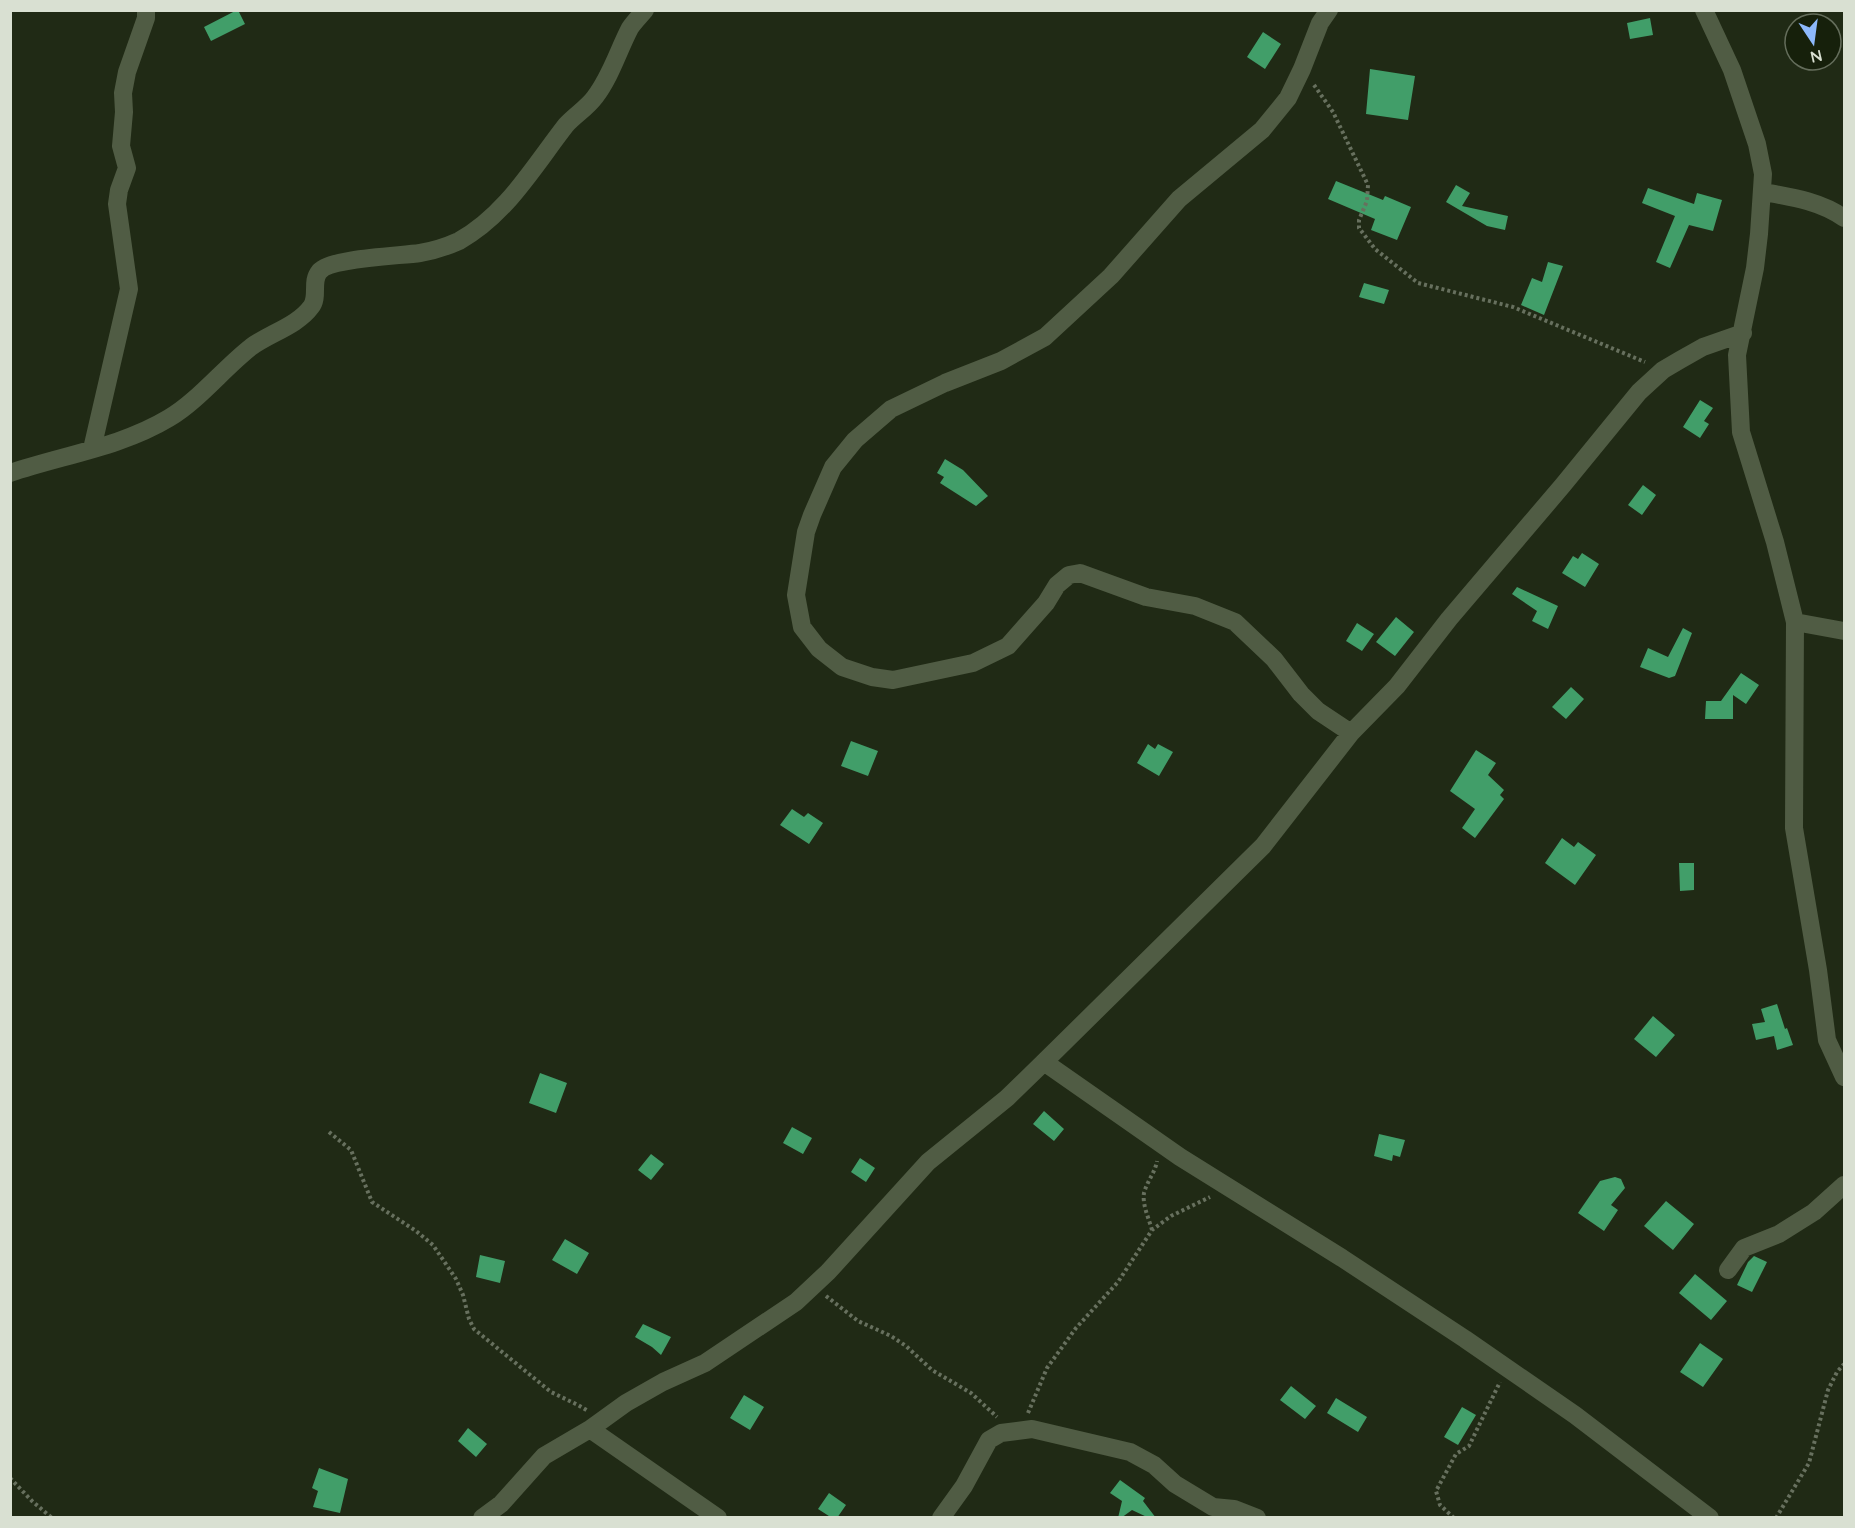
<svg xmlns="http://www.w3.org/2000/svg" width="1855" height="1528" viewBox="0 0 1855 1528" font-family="Quicksand,sans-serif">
<rect width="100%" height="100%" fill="#202a15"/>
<path fill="#419e69" d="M237,10H238L245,24L211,41L204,27Z
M1650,18L1653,35L1630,39L1627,23Z
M1263,32L1281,44L1265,69L1247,57Z
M1370,69L1415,76L1408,120L1366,114Z
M1336,181L1383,200L1385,196L1411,207L1397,240L1371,230L1375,219L1328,199Z
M1456,185L1470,193L1462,206L1508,216L1505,230L1487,226L1446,202Z
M1648,188L1694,204L1697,193L1722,200L1713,231L1689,225L1670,268L1656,262L1675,216L1642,203Z
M1548,262L1563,266L1544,315L1521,305L1532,278L1542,282Z
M1364,283L1389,290L1384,304L1359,297Z
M1700,400L1713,408L1704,421L1709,424L1700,438L1683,427Z
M945,459L963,470L988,496L976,506L940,483L944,477L937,473Z
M1643,485L1656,495L1642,515L1628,505Z
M1582,553L1599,564L1585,587L1562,573L1573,556L1578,559Z
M1517,587L1558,606L1548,629L1532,621L1537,611L1512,594Z
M1396,617L1414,632L1395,656L1376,642Z
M1357,623L1374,634L1362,651L1346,641Z
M1683,628L1692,633L1675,676L1669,678L1640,667L1648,648L1668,657Z
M1741,673L1759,685L1746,704L1733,695V719H1705L1706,701H1721Z
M1571,687L1584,699L1566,719L1552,707Z
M851,741L878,751L868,776L841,766Z
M1148,744L1155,749L1158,744L1173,752L1159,776L1137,763Z
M1476,750L1496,763L1488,775L1504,790L1500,795L1504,799L1475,838L1462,828L1475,809L1450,791Z
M792,809L804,817L808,813L823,823L809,844L780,825Z
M1562,838L1574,847L1578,842L1596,855L1575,885L1545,863Z
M1679,863H1694V890L1680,891Z
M1777,1004L1785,1029L1787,1028L1793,1045L1777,1050L1774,1036L1756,1040L1752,1024L1765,1022L1761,1009Z
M1653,1016L1675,1035L1656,1057L1634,1039Z
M540,1073L567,1083L556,1113L529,1103Z
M1044,1111L1064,1129L1054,1141L1033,1124Z
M792,1127L812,1138L803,1154L783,1143Z
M1379,1134L1405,1140L1400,1157L1393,1155L1392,1161L1374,1156Z
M651,1154L664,1164L651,1180L638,1170Z
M860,1158L875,1168L866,1182L851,1172Z
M1615,1177L1621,1179L1625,1188L1611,1205L1618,1210L1604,1231L1578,1213L1600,1181Z
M1666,1201L1694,1224L1673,1250L1644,1226Z
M565,1239L589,1253L577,1274L552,1260Z
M480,1255L505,1261L500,1283L476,1277Z
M1754,1256L1767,1262L1752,1292L1737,1285L1748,1262Z
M1695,1274L1727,1301L1711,1320L1679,1293Z
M643,1324L671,1337L661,1355L652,1347L635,1337Z
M1700,1343L1723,1359L1703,1387L1680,1372Z
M1291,1386L1316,1406L1305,1419L1280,1400Z
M744,1395L764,1407L750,1430L730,1418Z
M1336,1398L1367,1417L1358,1432L1327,1413Z
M1462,1407L1476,1415L1458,1445L1444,1437Z
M468,1428L487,1444L476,1457L458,1441Z
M319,1468L348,1479L340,1513L313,1507L318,1491L312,1488Z
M1120,1480L1145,1498L1143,1501L1156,1518H1149L1132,1510L1121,1518H1118L1122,1501L1110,1493Z
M829,1493L846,1505L837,1518H832L818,1509Z"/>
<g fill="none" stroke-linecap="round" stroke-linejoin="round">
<path stroke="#67705e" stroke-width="4" stroke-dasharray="3 3" stroke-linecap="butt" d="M1314,85L1333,112L1368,185L1367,201L1359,220V228L1375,249L1418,283L1513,307L1645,362
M329,1132L351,1150L372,1202L416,1231L433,1245L456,1279L463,1295L469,1319L474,1329L551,1392L578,1405L588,1411
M1152,1230C1149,1219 1142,1204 1144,1193C1147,1181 1155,1173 1157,1161
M826,1296L858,1321L891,1336L906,1346L932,1370L971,1393L997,1417
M1028,1413L1047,1368L1076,1328L1118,1282L1152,1230L1171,1216L1210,1197
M10,1478L32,1501L52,1518
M1454,1518L1440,1505L1436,1491L1456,1454L1469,1446L1500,1382
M1776,1518L1809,1463L1828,1390L1837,1372L1844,1364"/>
<path stroke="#505c44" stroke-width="18" d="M1329,10L1320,23L1302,69L1288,98L1262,130L1179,199L1111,276L1045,337L1001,361L945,383L891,409L855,440L833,467L812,515L806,532L796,595L802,627L819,649L842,667L872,677L893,680L973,663L1008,646L1046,603L1057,585L1069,575L1080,573L1146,597L1195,606L1235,622L1274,659L1301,694L1318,711L1351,733
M1704,10L1732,70L1757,144L1763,174L1759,234L1755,268L1737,355L1741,432L1775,542L1795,622L1794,828L1818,970L1827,1040L1844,1077
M1763,192C1791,197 1820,201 1844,218
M92,449L129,289L117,204L119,190L127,168L121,146L124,112L123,93L127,72L146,18V10
M10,473C63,455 121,447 169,418C198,401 224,368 251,347C270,333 297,326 311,307C319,297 311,282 319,272C329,258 400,256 420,253C432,251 448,246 459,241C506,215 534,166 566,125C575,115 587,108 595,97C611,76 618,51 630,28C634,22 640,16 645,10
M1795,622L1844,631
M1044,1062L1180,1157L1342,1258L1465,1339L1575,1415L1710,1518
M1728,1270L1744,1248L1779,1234L1814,1212L1844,1185
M590,1429L718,1518
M482,1518L501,1504L544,1456L590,1429L626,1403L663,1382L705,1363L796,1302L828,1272L928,1162L1007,1098L1044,1062L1263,846L1351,733L1397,686L1449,619L1563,485L1639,392L1663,370L1680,360L1703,347L1743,333
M941,1518L964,1486L989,1440L1001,1433L1032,1429L1130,1452L1154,1465L1175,1484L1213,1507L1234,1509L1257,1518"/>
</g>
<rect width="1855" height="1528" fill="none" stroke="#d9e0d2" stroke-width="24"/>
<g transform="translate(1813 42) rotate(167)"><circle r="28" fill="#16200b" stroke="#646d5b" stroke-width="1.5"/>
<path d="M0-4.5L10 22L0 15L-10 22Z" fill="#8db9fc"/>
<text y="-9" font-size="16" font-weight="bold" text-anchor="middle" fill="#d9e0d2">N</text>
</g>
</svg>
